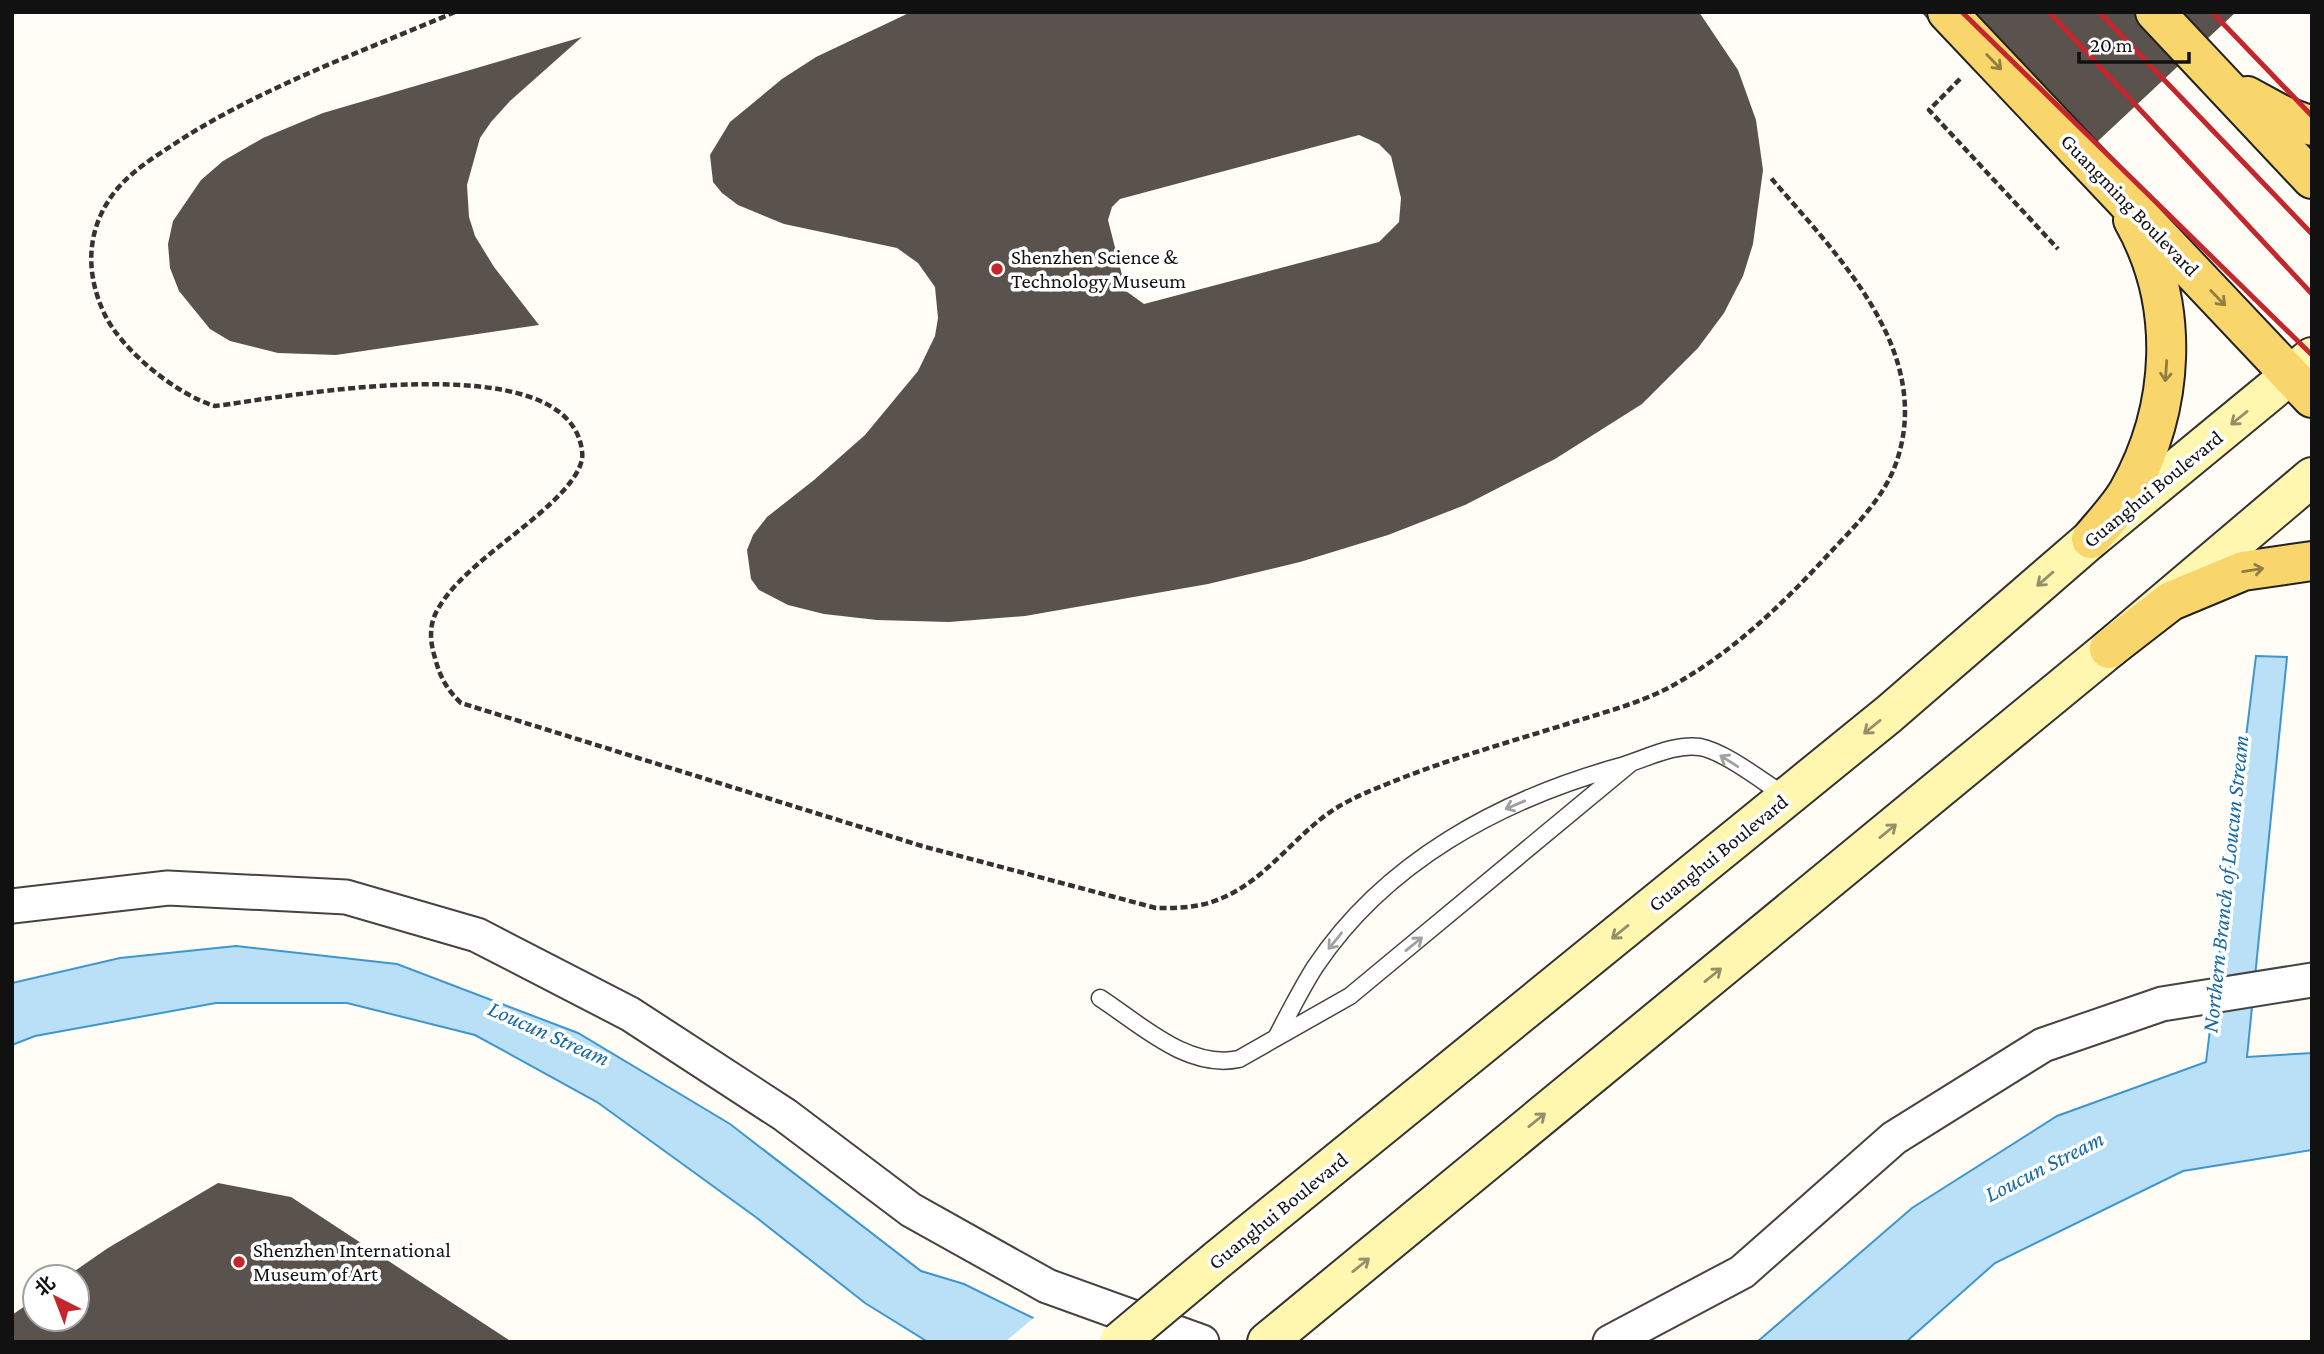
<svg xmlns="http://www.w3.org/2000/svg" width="2324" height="1354" viewBox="0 0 2324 1354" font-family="'Crimson Pro','Noto Sans SC',serif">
<rect width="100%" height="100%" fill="#fffdf5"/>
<path fill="#b9e0f7" stroke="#3f96cf" stroke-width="2" d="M2256,656L2287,657L2247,1057L2312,1053V1150L2183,1171L1995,1263L1906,1342H1757L1912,1208L2057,1116L2206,1062Z
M236,946L397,964L578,1033L730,1124L921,1271L964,1284L1082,1342H928L865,1303L757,1218L597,1102L475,1035L347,1003H216L35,1036L12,1045V983L120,958Z"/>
<path fill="#fffdf5" d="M1037,1315L1084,1339L1086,1342H1005Z"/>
<path fill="#5a524d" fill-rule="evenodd" d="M911,12H1699L1738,70L1756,120L1763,170L1753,244L1743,276L1724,313L1698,348L1642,404L1555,459L1465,505L1388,535L1300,562L1208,584L1025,616L949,622L877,620L824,614L788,605L759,590L751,579L747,550L753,535L767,517L814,480L865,435L918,371L935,336L938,318L935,287L918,263L897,248L784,224L738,205L722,193L713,182L710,155L730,122L782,79L816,57ZM1359,135L1379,144L1391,156L1401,198L1399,222L1379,242L1144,304L1126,291L1108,220L1112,207L1120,199Z
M1921,12H2236L2068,169Z
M582,37L510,101L491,122L480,138L467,185L469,217L475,236L494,267L539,325L336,355L278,353L230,341L210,329L179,291L170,268L168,244L173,221L201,180L223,161L263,138L323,113Z
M218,1183L291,1197L512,1342H12V1315L35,1299V1319H77V1277H66L108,1248Z"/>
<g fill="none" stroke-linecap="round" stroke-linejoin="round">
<defs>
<path id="lane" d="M1100,998C1140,1024 1188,1070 1239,1059L1350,996L1631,763
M1277,1036C1289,1013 1301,989 1315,967C1385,862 1500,800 1618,767C1643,760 1674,743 1700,747C1726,752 1763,782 1787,797"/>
<path id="street" d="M12,906L168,888L346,897L477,935L630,1014L785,1115L911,1210L1047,1286L1202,1342
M1610,1342L1742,1272L1894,1138L2043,1045L2162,1004L2312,980"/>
<path id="secondary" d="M1217,1260L1889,714L2091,539L2312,357
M1267,1342L2109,649L2312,477"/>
<path id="primary" d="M1947,12L2312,398
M2155,12L2312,179
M2247,96L2282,115L2312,126
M2091,539C2103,524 2118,509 2128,492C2175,408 2181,305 2133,220
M2109,649L2171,601L2243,571L2312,561"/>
</defs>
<use href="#lane" stroke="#444" stroke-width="19"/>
<use href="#street" stroke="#444" stroke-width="37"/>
<use href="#secondary" stroke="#333" stroke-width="42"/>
<use href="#primary" stroke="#222" stroke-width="42"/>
<path stroke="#333" stroke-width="4.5" stroke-dasharray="7 3.5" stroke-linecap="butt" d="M455,12C359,53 259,88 171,146C150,160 126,175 111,197C86,233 86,274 104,313C121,350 177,395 215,406C287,397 569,342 582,451C584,463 576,475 569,484C534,528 454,569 434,617C429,631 431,645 435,658C440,677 447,690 461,703L922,846L1156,908C1179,908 1200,908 1222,898C1261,882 1289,844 1322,818C1341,803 1364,793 1387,784C1445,760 1506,743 1567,724C1601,713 1638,704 1670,687C1729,655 1780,607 1825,558C1850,531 1882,501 1895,466C1937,353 1837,255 1771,178
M1960,79L1929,110L2058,249"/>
<use href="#lane" stroke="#fff" stroke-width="16"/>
<use href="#street" stroke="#fff" stroke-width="33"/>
<use href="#secondary" stroke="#fff6b0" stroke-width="38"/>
<use href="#primary" stroke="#f9d66b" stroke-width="38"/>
<path stroke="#c4262e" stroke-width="5" d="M1962,12L2312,355
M2049,12L2312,294
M2099,12L2312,234
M2212,12L2312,116"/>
<defs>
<path id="secondary-bridge" d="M1119,1342L1217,1260"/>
</defs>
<use href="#secondary-bridge" stroke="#333" stroke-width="42" stroke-linecap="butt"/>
<use href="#secondary-bridge" stroke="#fff6b0" stroke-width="38"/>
</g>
<defs><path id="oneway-shaft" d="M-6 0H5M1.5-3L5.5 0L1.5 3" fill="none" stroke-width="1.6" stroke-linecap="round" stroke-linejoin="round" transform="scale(1.75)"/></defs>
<g stroke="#917d42">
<use href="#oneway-shaft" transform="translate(1994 62) rotate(46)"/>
<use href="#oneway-shaft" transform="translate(2218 298) rotate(46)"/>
<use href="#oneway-shaft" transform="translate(2166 371) rotate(94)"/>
<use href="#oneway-shaft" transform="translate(2253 570) rotate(-9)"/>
</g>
<g stroke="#948f68">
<use href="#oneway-shaft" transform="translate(2239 418) rotate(141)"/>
<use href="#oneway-shaft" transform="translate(2045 579) rotate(139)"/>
<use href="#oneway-shaft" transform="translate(1872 727) rotate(141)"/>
<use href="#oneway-shaft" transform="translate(1888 831) rotate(-39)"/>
<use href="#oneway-shaft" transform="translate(1620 932) rotate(141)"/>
<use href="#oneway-shaft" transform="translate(1713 975) rotate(-39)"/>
<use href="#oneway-shaft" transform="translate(1537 1120) rotate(-39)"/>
<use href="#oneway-shaft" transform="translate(1361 1265) rotate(-39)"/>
</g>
<g stroke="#a0a0a0">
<use href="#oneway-shaft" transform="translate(1729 761) rotate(-148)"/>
<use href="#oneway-shaft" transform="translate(1515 805) rotate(157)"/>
<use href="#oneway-shaft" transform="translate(1335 941) rotate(129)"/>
<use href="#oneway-shaft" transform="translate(1414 944) rotate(-39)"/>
</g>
<g fill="#c4262e" stroke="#fff" stroke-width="2.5">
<circle cx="997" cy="269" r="7"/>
<circle cx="239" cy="1262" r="7"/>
</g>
<g text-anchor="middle" stroke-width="7" stroke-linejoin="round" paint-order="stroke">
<g font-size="21" fill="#111" stroke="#fff">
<text transform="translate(2130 205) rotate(46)" y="7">Guangming Boulevard</text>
<text transform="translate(2153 489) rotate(-39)" y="7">Guanghui Boulevard</text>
<text transform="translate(1718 853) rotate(-39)" y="7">Guanghui Boulevard</text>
<text transform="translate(1278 1211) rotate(-39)" y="7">Guanghui Boulevard</text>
</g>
<g font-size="21" fill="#111" stroke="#fff" text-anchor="start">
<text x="1011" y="264">Shenzhen Science &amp;<tspan x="1011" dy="24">Technology Museum</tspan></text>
<text x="253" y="1257">Shenzhen International<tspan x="253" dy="24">Museum of Art</tspan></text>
</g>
<g font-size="23" font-style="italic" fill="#1768a6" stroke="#fff">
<text transform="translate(2225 884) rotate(-84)" y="8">Northern Branch of Loucun Stream</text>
<text transform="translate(549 1033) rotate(24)" y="8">Loucun Stream</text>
<text transform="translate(2044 1166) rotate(-27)" y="8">Loucun Stream</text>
</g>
</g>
<rect width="2324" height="1354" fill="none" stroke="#111111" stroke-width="28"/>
<g transform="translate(56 1298) rotate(318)"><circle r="33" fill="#ffffff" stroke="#a0a0a0" stroke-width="2"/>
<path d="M0-5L12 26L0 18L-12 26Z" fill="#c4262e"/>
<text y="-10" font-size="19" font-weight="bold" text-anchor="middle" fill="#111111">北</text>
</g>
<path d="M2079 52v10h110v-10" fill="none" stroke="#111111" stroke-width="3.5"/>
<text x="2090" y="52" font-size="21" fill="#111111" stroke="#ffffff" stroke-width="5" paint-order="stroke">20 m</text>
</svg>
